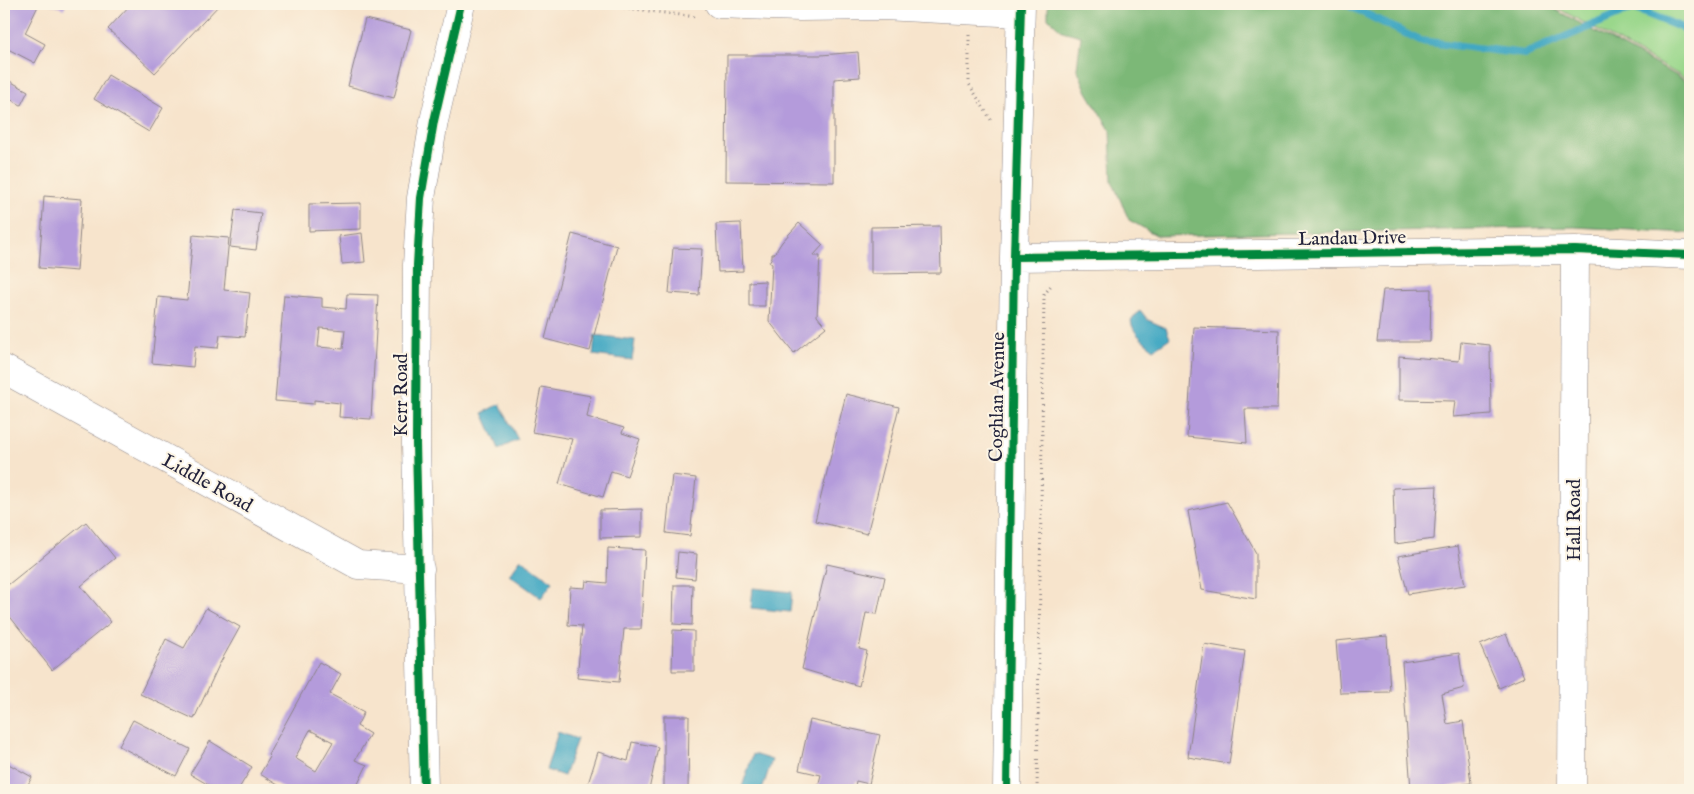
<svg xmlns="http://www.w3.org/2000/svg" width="1694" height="794" viewBox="0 0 1694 794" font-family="'IM FELL English',serif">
<rect width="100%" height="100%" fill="#fcf5e5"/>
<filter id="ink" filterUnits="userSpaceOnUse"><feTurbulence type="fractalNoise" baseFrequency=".02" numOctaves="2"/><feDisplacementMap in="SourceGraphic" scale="10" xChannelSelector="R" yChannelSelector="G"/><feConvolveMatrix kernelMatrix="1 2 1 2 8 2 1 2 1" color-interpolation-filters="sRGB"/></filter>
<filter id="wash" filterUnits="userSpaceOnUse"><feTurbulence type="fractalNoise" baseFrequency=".0096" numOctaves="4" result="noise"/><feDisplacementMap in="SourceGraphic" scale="20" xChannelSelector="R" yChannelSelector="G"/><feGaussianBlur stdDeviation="1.12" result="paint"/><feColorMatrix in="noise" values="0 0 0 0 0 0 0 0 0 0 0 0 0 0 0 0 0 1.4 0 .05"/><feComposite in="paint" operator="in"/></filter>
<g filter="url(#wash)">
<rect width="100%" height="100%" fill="#f7e4cc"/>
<path fill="#9ad78b" stroke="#5e7c63" d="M1550,4H1690V81Z"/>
<path fill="#7bb877" stroke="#4e6d59" d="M1048,4H1545L1690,83V233L1574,227L1158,236L1129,220L1112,181L1110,130L1087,92L1077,68L1081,36L1062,31L1048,18Z"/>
<path fill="#43a8c3" stroke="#32657f" d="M1140,310L1148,320L1166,328L1170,338L1154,349C1145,342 1133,334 1131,321Z
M595,335L635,340L632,360L593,355Z
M500,404L518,440L499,449L483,413Z
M521,559L553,582L541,598L509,575Z
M753,588L792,592L790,612L751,608Z
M558,732L577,739L564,776L546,770Z
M753,754L772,760L762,790H741Z"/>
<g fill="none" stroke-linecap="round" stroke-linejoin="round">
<path stroke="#43a8c3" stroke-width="8" d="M1346,4L1420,41L1525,54L1633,8L1690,31"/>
</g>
<g id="blocks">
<path fill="#b49bdb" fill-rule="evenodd" d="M4,4H39L25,33L45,44L35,63L4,47Z
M50,4H66L64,9Z
M131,4H220L155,73L108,29Z
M365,19L411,30L394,98L348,86Z
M858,52L860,77L834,79V182L726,181L727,55H821Z
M108,75L163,108L149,132L94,99Z
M4,78L28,91L21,105L4,96Z
M44,196L82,199L77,271L39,268Z
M361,203V229L309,231V204Z
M235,210L261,213L256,250L230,247Z
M741,223L743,271L718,272L716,224Z
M799,223L823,245L813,256H820L817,316L826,327L794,353L769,321L772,264L769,262L772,257V254H774L782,242Z
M940,226L941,273L871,274V227Z
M362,233L365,262L342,264L339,236Z
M572,234L617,246L590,351L545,339Z
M193,235L229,238L224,290L250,293L245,337L220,335L218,348L195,346L193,367L152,363L158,297L187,300Z
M673,248L702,249L699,295L669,293Z
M765,281V306H749V282Z
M1431,289L1430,342H1377L1383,290Z
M347,294L378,295L371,419L339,417L340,403L314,400V404L275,401L284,295L322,298V307L346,309ZM320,328L345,330L343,349L318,347Z
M1194,327L1279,330L1277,409H1245L1247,443L1187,437Z
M1461,342L1490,345L1491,414L1453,417L1455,401L1399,400V356L1459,361Z
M541,387L591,396L587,417L624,428L622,433L640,439L627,476L611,471L603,497L559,484L572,439L532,432Z
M846,394L899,407L867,534L815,521Z
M672,475L696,478L690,536L666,533Z
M1437,486L1434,539L1395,544L1393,488Z
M1227,502L1256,553V599L1202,590L1188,511Z
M642,509V537L600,538V510Z
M86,522L115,558L81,586L111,622L52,670L4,609V588Z
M1458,546L1465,585L1408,594L1398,556Z
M608,548L645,550L641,629H624L619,682L577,678L582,626L568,625L570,587L585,588L586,581L607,583Z
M678,552L697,554L695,579L676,577Z
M827,564L885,577L877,614L866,613L859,649L867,651L859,686L802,669Z
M674,585H693L692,625L673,624Z
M206,608L240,627L219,665L194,719L140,694L166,639L184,648Z
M673,630L694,631V671H672Z
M1506,634L1524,677L1499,688L1480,645Z
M1387,636L1390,692L1340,693L1336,641Z
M1204,644L1245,651L1229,764L1188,757Z
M1459,653L1464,688L1442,694L1447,724L1463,721L1471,783L1429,790H1411L1402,662Z
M319,662L341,674L330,694L364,712L357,726L370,734L355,760L367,765L355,790H349L340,786L337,790H286L260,774L270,757L268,755ZM310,730L333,742L316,771L295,758Z
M664,716H689L688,790H664Z
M133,720L190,749L176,776L119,746Z
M810,720L880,735L869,784L856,781L854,790H817L821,775L799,770Z
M210,741L252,767L238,790H217L190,774Z
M632,742L658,747L649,790H586L598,752L628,761Z
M5,762L32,777L25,790H4V765Z"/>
</g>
</g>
<g filter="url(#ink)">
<use href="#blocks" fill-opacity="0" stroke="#8c8384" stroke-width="1"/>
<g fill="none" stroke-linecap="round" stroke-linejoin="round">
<defs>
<path id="street" d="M719,4L800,7L883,6L1020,13
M1014,257L1575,250L1690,255
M4,369L358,565L420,569
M424,790L416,444L417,265L421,198L434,121L461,4
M1007,790L1014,257L1021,4
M1572,790L1575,250"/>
</defs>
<use href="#street" stroke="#8c8384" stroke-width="29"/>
<path stroke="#8c8384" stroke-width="3" stroke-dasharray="1 4" stroke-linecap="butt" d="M594,4L697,17
M969,35V84L991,120
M1037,790L1044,295L1052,284"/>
<use href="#street" stroke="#fff" stroke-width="28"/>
<defs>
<path id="cycleway" d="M1014,257L1575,250L1690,255
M424,790L416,444L417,265L421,198L434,121L461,4
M1007,790L1014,257L1021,4"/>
</defs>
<use href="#cycleway" stroke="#fcf5e5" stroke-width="11"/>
<use href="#cycleway" stroke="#00873e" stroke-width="8"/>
</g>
</g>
<g text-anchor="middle" stroke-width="4" stroke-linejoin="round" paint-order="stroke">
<g font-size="19" fill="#22223b" stroke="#fcf5e5">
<text transform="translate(1352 237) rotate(-1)" y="7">Landau Drive</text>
<text transform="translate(400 395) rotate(-90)" y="7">Kerr Road</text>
<text transform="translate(996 397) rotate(-89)" y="7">Coghlan Avenue</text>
<text transform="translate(208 482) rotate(29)" y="7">Liddle Road</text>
<text transform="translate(1573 520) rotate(-90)" y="7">Hall Road</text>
</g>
</g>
<rect width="1694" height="794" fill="none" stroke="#fcf5e5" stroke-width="20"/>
</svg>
